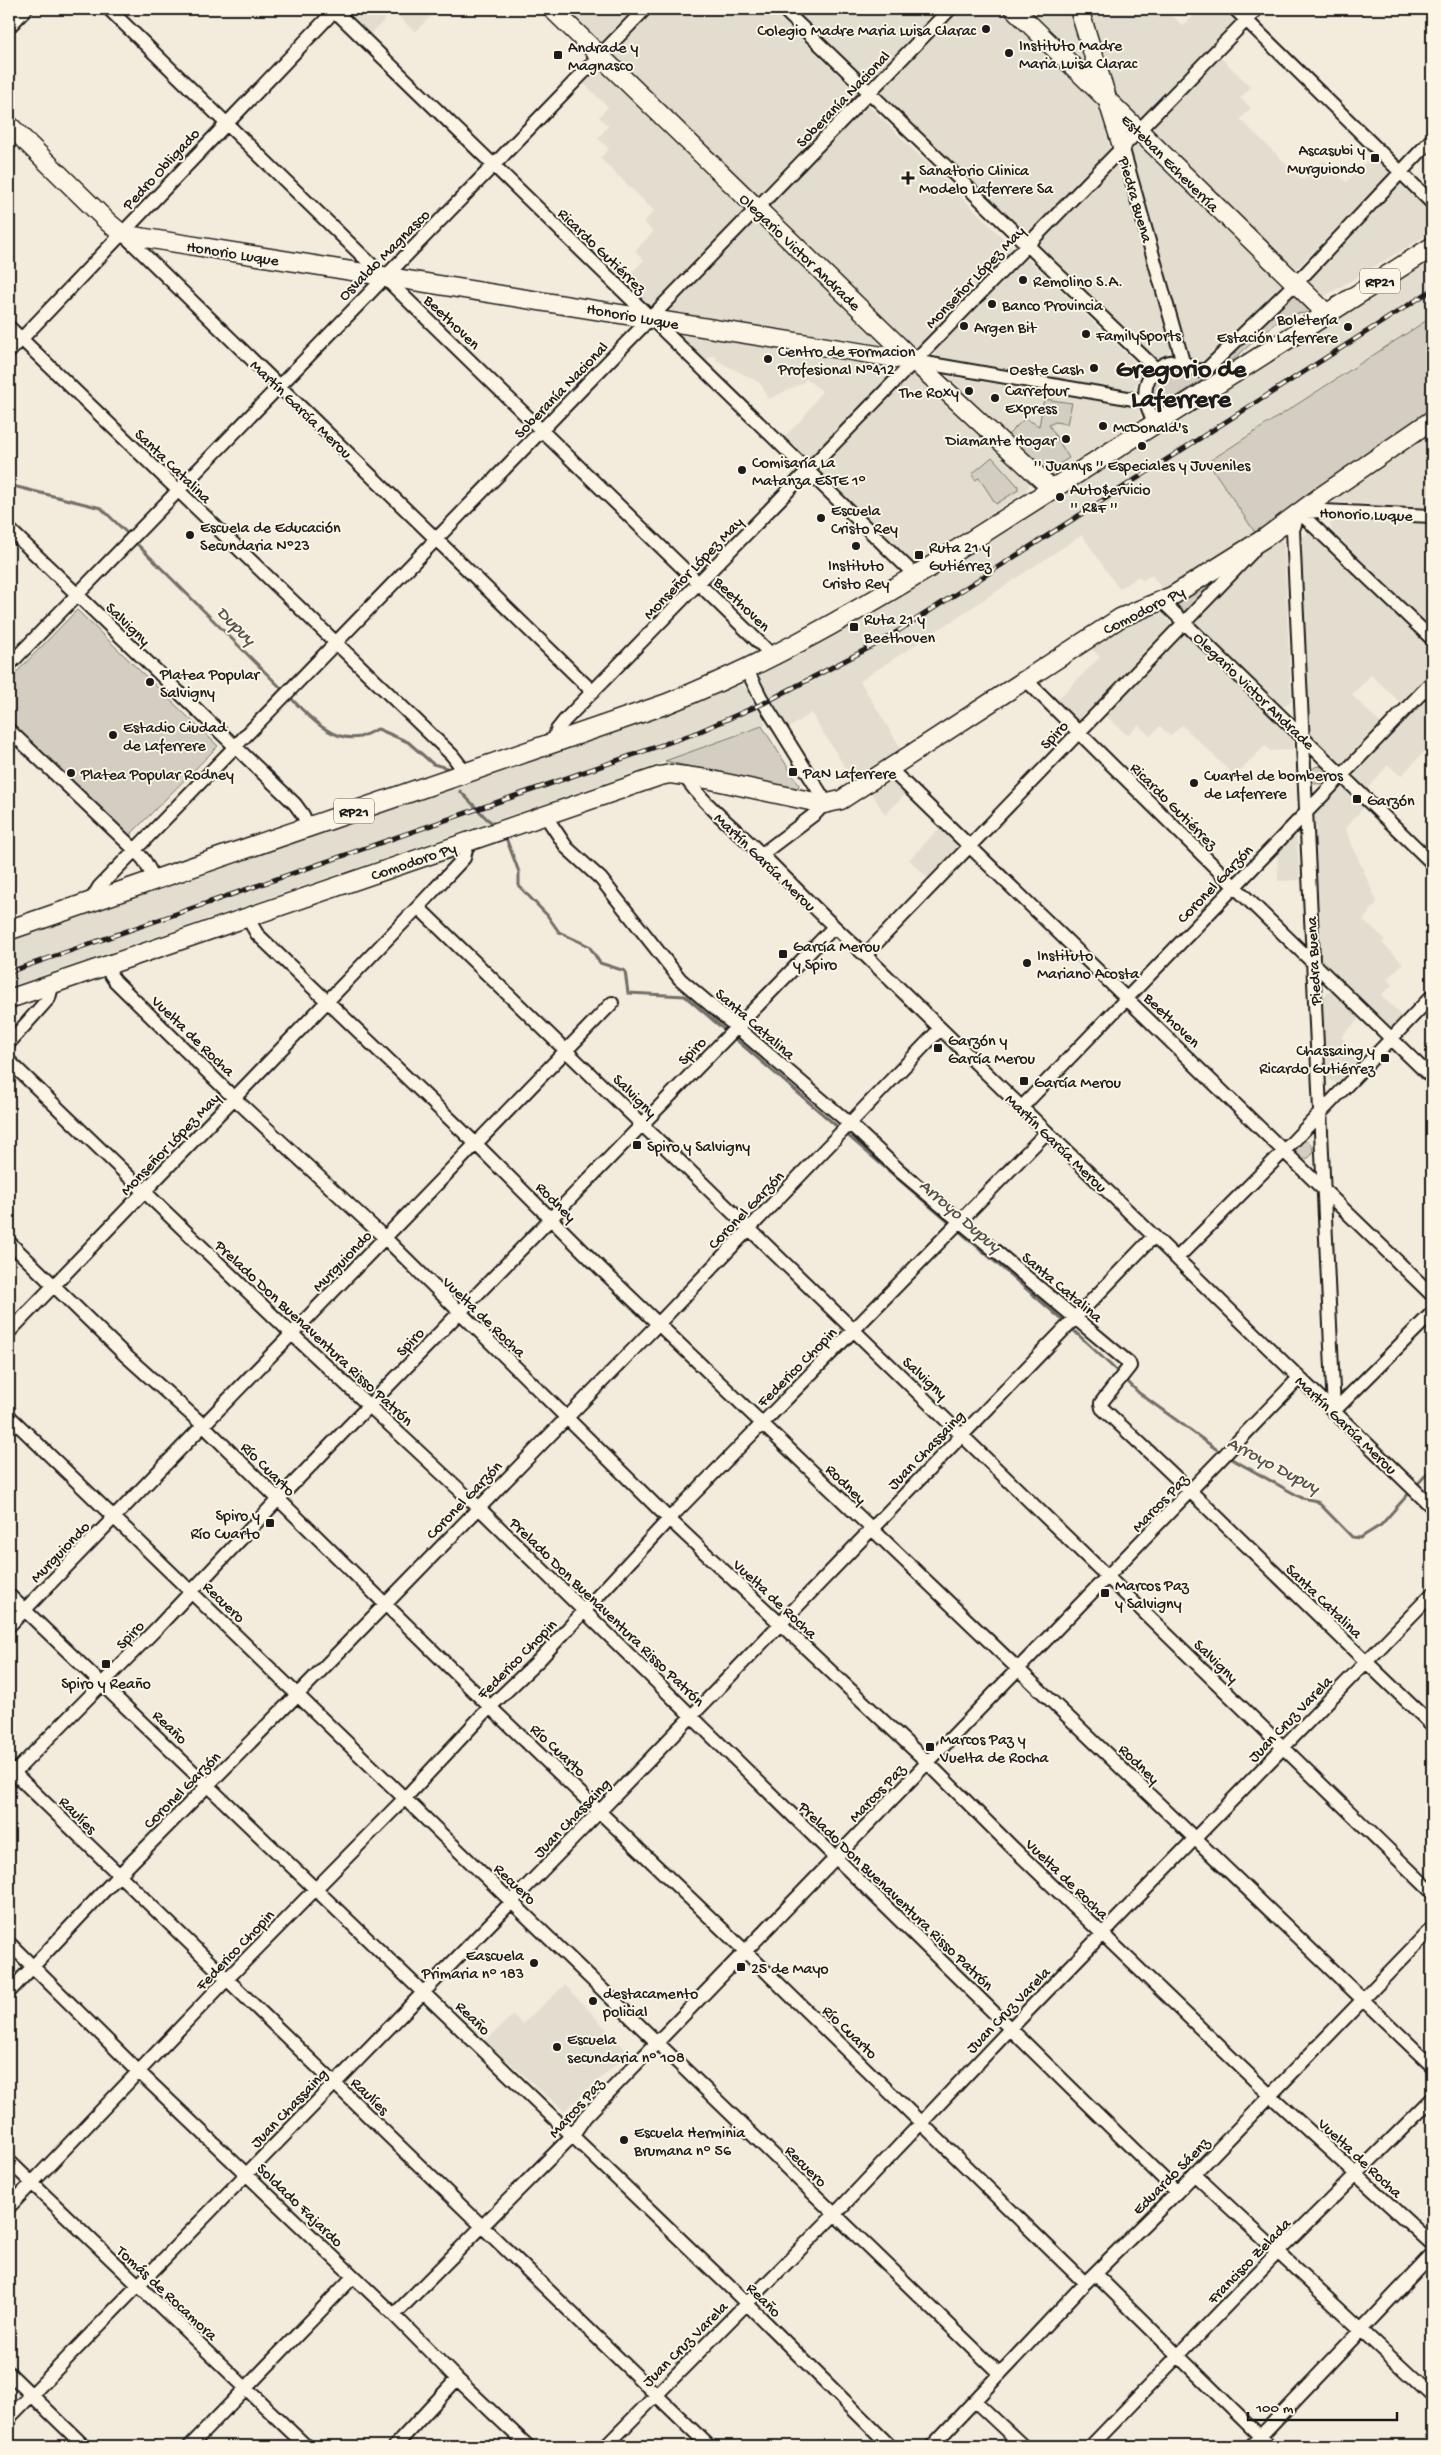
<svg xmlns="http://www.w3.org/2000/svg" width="1441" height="2455" viewBox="0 0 1441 2455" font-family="'Gochi Hand',sans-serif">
<rect width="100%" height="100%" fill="#f3ecdd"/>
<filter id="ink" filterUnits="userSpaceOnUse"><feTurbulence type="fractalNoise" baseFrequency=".02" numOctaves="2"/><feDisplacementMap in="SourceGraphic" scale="10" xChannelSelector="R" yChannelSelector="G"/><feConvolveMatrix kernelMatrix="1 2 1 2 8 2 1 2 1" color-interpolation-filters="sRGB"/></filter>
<g filter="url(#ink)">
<path fill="#e3ddcf" d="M344,9H438L415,32L393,11L368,37L345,13Z
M560,9H637L606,41L600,44Z
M650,9H771L853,89L855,93L854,99L763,194L755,196L610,57L611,51Z
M794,9H942L877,76L869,78L862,76Z
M958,9H1005L1100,103L1110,149L1028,232L1021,231L881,92L882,86Z
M1021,9H1072L1085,59L1080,62Z
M1090,9H1147L1152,17L1160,9H1165L1183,26L1200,9H1228L1233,13L1235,20L1233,24L1142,115L1138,116L1116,98Z
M1217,54L1251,87L1240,98L1251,108L1240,119L1303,180L1324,160L1346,182L1375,153L1389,170L1388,177L1294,271L1148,131V124Z
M599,64L746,206L744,213L652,306L645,305L621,283L644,260L635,251L653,232L644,222L654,211L600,158L609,149L598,138L608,126L599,117L608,107L581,81Z
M864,106L870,107L1012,247L1010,253L920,348L914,349L768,213L767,204Z
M1141,142L1283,279V287L1203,368L1191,362L1131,157L1132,148Z
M1114,164L1120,170L1172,346L1167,355L1158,358L1151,356L1038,245V242Z
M1398,184L1408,185L1432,210V232L1325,296L1320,297L1304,281Z
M754,219H757L882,341L881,344L879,347L673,314L669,306Z
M1025,256L1139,366L1141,374L1134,390L1129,392L937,358L934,349Z
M1432,259V317L1208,462L1256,534L1163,591L1152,575L1142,580L1139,576L1119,589L1082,535L860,681L902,750L853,780L811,713L789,728L760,683L759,675L762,672L859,621Z
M693,335L883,366L888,369L889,377L812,456L802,457L782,439L803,418L822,391L806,379L803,383L769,399L760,383L716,360L717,357L711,356L702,365L682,342L686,336Z
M910,372L918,375L1028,479L1029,486L1026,491L922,559L910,562L816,473V467Z
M944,376L1132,405L1139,409L1140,416L1139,420L1048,478L942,377Z
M1432,429V509L1330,502V500Z
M1338,519L1432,524V629L1332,531L1330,524Z
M1308,532L1313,535L1432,650V673L1402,704L1371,675L1352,695L1382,725L1343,763H1337L1311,738L1309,734L1301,538Z
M1278,538L1284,544L1291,702L1285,706H1279L1195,623V619L1264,546Z
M1159,611L1170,622V630L1082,721H1074L1055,702L1100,657L1089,646L1134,617Z
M1182,632L1189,634L1292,734L1293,749L1271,751L1265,746L1235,776L1182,725L1170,736L1160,726L1150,736L1138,725L1128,736L1102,712Z
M741,685L746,688L766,724L645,769L9,987V938Z
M1432,689V757L1425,751L1401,776L1388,765L1366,790L1355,779L1356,767Z
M891,777L908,791L885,815L869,789Z
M1337,788L1348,789L1365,806L1345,828L1377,902L1363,920L1385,939L1382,943L1403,963L1387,979L1392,985L1381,995L1403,1017L1392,1027L1384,1025L1320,958L1312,816L1314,810Z
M943,824L957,840L956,848L928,878L909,860Z
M1296,831L1300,880L1278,881L1277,847Z
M1329,992L1336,993L1360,1018L1341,1037L1364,1059L1343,1080L1336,1082L1329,1080L1326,1073L1323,997Z
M565,1985L629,2053L564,2111L485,2041L513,2015L522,2024Z"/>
<path fill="#d3cec1" stroke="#78756e" d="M1292,294L1307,309V313L1294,314L1274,324L1229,363L1155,410L1149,396L1154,377C1171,366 1180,366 1197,376Z
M1432,317V416L1256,534L1208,462Z
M1044,399L1072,403L1067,424L1055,422L1049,425L1069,458L1048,471L1043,470L1007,436L1025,418L1039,426Z
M992,457L1018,486V490L996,504L979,478L975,480L972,474Z
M1228,569L1186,613L1183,614L1173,603Z
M77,610L218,746L127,838L9,723V680Z
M762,726L799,785L797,791L665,761Z
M1310 775a9 9 0 1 1 18 0a9 9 0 1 1-18 0Z
M1295 1150a9 9 0 1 1 18 0a9 9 0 1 1-18 0Z"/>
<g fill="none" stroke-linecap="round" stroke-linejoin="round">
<path stroke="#716e68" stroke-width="3" d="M9,485L101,508L129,535
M133,540L284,691
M289,696C306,714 331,743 360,737C366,735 372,731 378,729L408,742L433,764L447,768
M460,791L487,819L494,824
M506,838L519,872V886L547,915L559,932L589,946L600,963L625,971L628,993L685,996L728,1033
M733,1037L840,1129
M845,1133L952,1225
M957,1229L1066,1323
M1070,1327L1120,1374
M1125,1379L1139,1393L1223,1454
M1228,1457L1302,1498L1317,1501L1352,1537L1360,1538L1381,1525L1411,1491
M1415,1487L1432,1468"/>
<defs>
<path id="street" d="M109,9L774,657
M333,9L916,576
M783,9L1156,369
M1235,9L1432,203
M9,27L26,9
M1122,146L1183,362
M122,233L593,692
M9,327L452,755L466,773
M9,352L336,9
M914,361L1145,401
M1155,423C1144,405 1139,381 1159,367C1166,362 1174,360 1182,362C1188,363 1192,369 1199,371L1207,369L1306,273L1432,139
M1299,512L1293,530L1334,1411
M1299,512L1432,639
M1299,512L1323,511L1432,516
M9,529L295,804L303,815L308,827
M1162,601L1432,863
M9,665L645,9
M747,670L761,698L822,796L824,804L816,813L762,854
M1026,680L1234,886L1432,1078
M9,730L136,851L144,860L155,880
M553,743L557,730L565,720L1257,9
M889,768L1432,1295
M684,775C704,806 735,828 761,854C796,888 828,923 865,955L1432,1507
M545,815L567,848L601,879L680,979L849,1123L901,1172L1129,1363L1130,1366L1101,1403L1102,1408C1214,1511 1321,1620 1432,1725
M90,902L99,887L950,9
M418,907C758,1234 1094,1564 1432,1892
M247,917L257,934L476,1144L601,1269L1432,2066
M865,955L1253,551
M105,966L115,981L235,1099L385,1238L669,1519L927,1762L1012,1847L1271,2096L1432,2244
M9,1043L49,998L53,983
M9,1061L292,1334L478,1507L1177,2192
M1021,1108L1432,682
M9,1242L125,1355L203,1425L490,1707L745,1951L1085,2283
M1177,1258L1285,1150L1432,996
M9,1332L418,907L464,858L468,841
M1334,1411L1432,1313
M9,1416L1000,2374
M9,1595L733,2290L890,2446
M9,1626L612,1003
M9,1768L709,2446
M9,1778L158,1627L286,1491L833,928
M9,1943L139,2072L394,2315L457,2379L528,2446
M9,1992L118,1876L298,1694L659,1323L940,1029
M9,2161L306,2446
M1194,2174L1432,2396
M9,2207L227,1979L405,1798L490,1707L539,1660L669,1519L1047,1132
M1095,2274L1270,2446
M394,2315L572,2136L585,2117L1299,1378
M9,2373L84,2446
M975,2401L1023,2446
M9,2418L600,1811L1154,1236
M190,2446L353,2277
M395,2446L457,2379
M606,2446L834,2215L1011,2028L1432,1594
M932,2446L1085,2283L1177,2192L1432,1928
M1091,2446L1278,2252L1432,2099
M1251,2446L1432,2255"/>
<path id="secondary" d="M552,9L914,361L1052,489
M1014,9L1327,314
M1079,9L1122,146
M9,125L109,223L121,233L133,236L914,361
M9,999L660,776L670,774L707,779L824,804L841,800L1120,618L1172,596L1266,537L1320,497L1432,420"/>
<path id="primary" d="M9,930L666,704C762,666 842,620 930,567L1432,247"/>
</defs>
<use href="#street" stroke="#1c1c1c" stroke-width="16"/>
<use href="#secondary" stroke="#1c1c1c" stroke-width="21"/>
<use href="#primary" stroke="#1c1c1c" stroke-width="22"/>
<use href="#street" stroke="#fcf5e5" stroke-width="12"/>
<use href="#secondary" stroke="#fcf5e5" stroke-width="18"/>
<use href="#primary" stroke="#fcf5e5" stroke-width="19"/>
<defs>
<path id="rail" d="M9,972L696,733L764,703L884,640L1432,290"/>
</defs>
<use href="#rail" stroke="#1c1c1c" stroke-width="5"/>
<use href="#rail" stroke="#fcf5e5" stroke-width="3" stroke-dasharray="9" stroke-linecap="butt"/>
</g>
</g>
<g fill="#1c1c1c" stroke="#fcf5e5" stroke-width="2">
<circle cx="986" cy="29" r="5"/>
<circle cx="1009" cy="53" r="5"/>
<rect x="553" y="50" width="10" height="10" rx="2.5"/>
<rect x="1370" y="153" width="10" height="10" rx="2.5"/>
<path d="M905.5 170.5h5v5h5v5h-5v5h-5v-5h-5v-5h5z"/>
<circle cx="1023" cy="280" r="5"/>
<circle cx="992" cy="304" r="5"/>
<circle cx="964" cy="326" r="5"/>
<circle cx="1348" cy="327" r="5"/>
<circle cx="1086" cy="334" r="5"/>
<circle cx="768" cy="359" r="5"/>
<circle cx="1094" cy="368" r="5"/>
<circle cx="969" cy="391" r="5"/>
<circle cx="995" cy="398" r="5"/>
<circle cx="1103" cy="426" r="5"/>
<circle cx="1066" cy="439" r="5"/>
<circle cx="1142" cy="446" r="5"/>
<circle cx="742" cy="470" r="5"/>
<circle cx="1060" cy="497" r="5"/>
<circle cx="821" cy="518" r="5"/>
<circle cx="190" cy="535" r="5"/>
<circle cx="856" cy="546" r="5"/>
<rect x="914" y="550" width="10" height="10" rx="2.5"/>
<rect x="849" y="622" width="10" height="10" rx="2.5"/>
<circle cx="150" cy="682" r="5"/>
<circle cx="113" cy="735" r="5"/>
<rect x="788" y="767" width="10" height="10" rx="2.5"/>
<circle cx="71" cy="773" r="5"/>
<circle cx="1194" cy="783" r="5"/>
<rect x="1352" y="794" width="10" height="10" rx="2.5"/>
<rect x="778" y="949" width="10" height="10" rx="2.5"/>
<circle cx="1027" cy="963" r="5"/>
<rect x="933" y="1043" width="10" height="10" rx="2.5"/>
<rect x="1380" y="1053" width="10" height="10" rx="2.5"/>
<rect x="1019" y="1076" width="10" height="10" rx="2.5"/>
<rect x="632" y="1140" width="10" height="10" rx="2.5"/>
<rect x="265" y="1518" width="10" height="10" rx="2.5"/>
<rect x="1100" y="1588" width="10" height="10" rx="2.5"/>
<rect x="101" y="1659" width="10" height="10" rx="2.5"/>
<rect x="925" y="1742" width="10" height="10" rx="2.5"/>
<circle cx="534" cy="1963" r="5"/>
<rect x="736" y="1962" width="10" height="10" rx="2.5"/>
<circle cx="593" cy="2001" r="5"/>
<circle cx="557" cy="2047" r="5"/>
<circle cx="624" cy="2140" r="5"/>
</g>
<g text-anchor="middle" stroke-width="4" stroke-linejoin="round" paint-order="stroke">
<g fill="#fcf5e5" stroke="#5f5d58" stroke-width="1">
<rect x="1360" y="268.5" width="40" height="25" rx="4"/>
<rect x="334" y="798.5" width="40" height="25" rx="4"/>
</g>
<g font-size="15" font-weight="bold" fill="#1c1c1c">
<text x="1380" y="286">RP21</text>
<text x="354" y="816">RP21</text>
</g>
<g font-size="16" fill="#1c1c1c" stroke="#fcf5e5" text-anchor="start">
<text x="976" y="35" text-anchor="end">Colegio Madre Maria Luisa Clarac</text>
<text x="1019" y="50">Instituto Madre<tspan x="1019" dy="18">Maria Luisa Clarac</tspan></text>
<text x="568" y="52">Andrade y<tspan x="568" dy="18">Magnasco</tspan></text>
<text x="1365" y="155" text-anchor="end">Ascasubi y<tspan x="1365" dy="18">Murguiondo</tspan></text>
<text x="919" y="175">Sanatorio Clinica<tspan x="919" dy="18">Modelo Laferrere Sa</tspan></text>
<text x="1033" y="286">Remolino S.A.</text>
<text x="1002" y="310">Banco Provincia</text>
<text x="1338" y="324" text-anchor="end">Boletería<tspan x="1338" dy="18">Estación Laferrere</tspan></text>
<text x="974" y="332">Argen Bit</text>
<text x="1096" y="340">FamilySports</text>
<text x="778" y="356">Centro de Formacion<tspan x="778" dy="18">Profesional Nº412</tspan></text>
<text x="1084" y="374" text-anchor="end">Oeste Cash</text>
<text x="1005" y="395">Carrefour<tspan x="1005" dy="18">Express</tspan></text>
<text x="959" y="397" text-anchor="end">The Roxy</text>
<text x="1113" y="432">McDonald's</text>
<text x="1056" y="445" text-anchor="end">Diamante Hogar</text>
<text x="752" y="467">Comisaría La<tspan x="752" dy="18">Matanza ESTE 1°</tspan></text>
<text x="1142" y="470" text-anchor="middle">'' Juanys '' Especiales y Juveniles</text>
<text x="1070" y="494">Auto$ervicio<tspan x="1070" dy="18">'' R&amp;F ''</tspan></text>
<text x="831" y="515">Escuela<tspan x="831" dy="18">Cristo Rey</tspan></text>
<text x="200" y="532">Escuela de Educación<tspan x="200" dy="18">Secundaria Nº23</tspan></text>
<text x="929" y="552">Ruta 21 y<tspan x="929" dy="18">Gutiérrez</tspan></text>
<text x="856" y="570" text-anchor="middle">Instituto<tspan x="856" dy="18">Cristo Rey</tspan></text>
<text x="864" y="624">Ruta 21 y<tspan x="864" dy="18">Beethoven</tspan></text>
<text x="160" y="679">Platea Popular<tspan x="160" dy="18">Salvigny</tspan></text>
<text x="123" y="732">Estadio Ciudad<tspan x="123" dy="18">de Laferrere</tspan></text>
<text x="803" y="778">PaN Laferrere</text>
<text x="81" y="779">Platea Popular Rodney</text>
<text x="1204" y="780">Cuartel de bomberos<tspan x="1204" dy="18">de Laferrere</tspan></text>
<text x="1367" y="805">Garzón</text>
<text x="793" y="951">García Merou<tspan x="793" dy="18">y Spiro</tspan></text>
<text x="1037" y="960">Instituto<tspan x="1037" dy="18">Mariano Acosta</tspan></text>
<text x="948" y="1045">Garzón y<tspan x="948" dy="18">García Merou</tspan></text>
<text x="1375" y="1055" text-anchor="end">Chassaing y<tspan x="1375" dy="18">Ricardo Gutiérrez</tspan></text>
<text x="1034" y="1087">García Merou</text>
<text x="647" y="1151">Spiro y Salvigny</text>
<text x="260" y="1520" text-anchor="end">Spiro y<tspan x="260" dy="18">Río Cuarto</tspan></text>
<text x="1115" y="1590">Marcos Paz<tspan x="1115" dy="18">y Salvigny</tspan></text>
<text x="106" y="1688" text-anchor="middle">Spiro y Reaño</text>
<text x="940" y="1744">Marcos Paz y<tspan x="940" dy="18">Vuelta de Rocha</tspan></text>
<text x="524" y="1960" text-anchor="end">Eascuela<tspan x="524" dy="18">Primaria n° 183</tspan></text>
<text x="751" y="1973">25 de Mayo</text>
<text x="603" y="1998">destacamento<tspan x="603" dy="18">policial</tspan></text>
<text x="567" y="2044">Escuela<tspan x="567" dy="18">secundaria n° 108</tspan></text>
<text x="634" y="2137">Escuela Herminia<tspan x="634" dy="18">Brumana n° 56</tspan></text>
</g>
<g font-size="16" fill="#1c1c1c" stroke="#fcf5e5">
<text transform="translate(842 98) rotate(-46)" y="6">Soberanía Nacional</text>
<text transform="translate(1171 162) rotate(45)" y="6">Esteban Echeverría</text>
<text transform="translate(160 168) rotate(-47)" y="6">Pedro Obligado</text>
<text transform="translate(1137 199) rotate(74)" y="6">Piedra Buena</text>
<text transform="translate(603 250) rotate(44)" y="6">Ricardo Gutiérrez</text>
<text transform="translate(801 251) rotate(44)" y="6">Olegario Victor Andrade</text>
<text transform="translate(233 252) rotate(9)" y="6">Honorio Luque</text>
<text transform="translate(383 254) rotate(-45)" y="6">Osvaldo Magnasco</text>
<text transform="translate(974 276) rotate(-46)" y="6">Monseñor López May</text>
<text transform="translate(633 315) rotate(10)" y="6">Honorio Luque</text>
<text transform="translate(453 321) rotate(44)" y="6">Beethoven</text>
<text transform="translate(560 389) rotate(-46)" y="6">Soberanía Nacional</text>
<text transform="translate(302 408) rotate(44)" y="6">Martín García Merou</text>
<text transform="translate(174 465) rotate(44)" y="6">Santa Catalina</text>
<text transform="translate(1366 513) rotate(2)" y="6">Honorio Luque</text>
<text transform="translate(692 567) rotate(-46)" y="6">Monseñor López May</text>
<text transform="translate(743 603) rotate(44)" y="6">Beethoven</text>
<text transform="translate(1143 609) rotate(-27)" y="6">Comodoro Py</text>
<text transform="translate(129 623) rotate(44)" y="6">Salvigny</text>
<text transform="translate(1255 690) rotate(44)" y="6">Olegario Victor Andrade</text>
<text transform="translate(1053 734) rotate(-46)" y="6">Spiro</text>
<text transform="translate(1175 805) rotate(45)" y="6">Ricardo Gutiérrez</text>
<text transform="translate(413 860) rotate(-19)" y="6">Comodoro Py</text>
<text transform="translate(766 861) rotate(44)" y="6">Martín García Merou</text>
<text transform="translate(1214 883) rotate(-46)" y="6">Coronel Garzón</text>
<text transform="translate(1312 961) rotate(-93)" y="6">Piedra Buena</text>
<text transform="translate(1173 1019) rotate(44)" y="6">Beethoven</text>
<text transform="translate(756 1023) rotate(41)" y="6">Santa Catalina</text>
<text transform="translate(194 1035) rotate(44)" y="6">Vuelta de Rocha</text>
<text transform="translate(691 1050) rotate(-45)" y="6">Spiro</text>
<text transform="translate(636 1095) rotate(45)" y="6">Salvigny</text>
<text transform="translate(1057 1142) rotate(44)" y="6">Martín García Merou</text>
<text transform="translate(169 1143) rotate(-46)" y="6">Monseñor López May</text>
<text transform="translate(557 1201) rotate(45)" y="6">Rodney</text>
<text transform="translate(745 1209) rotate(-46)" y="6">Coronel Garzón</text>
<text transform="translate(341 1260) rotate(-46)" y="6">Murguiondo</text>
<text transform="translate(1063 1286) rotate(40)" y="6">Santa Catalina</text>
<text transform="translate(485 1316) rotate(44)" y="6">Vuelta de Rocha</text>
<text transform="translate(315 1332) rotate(43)" y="6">Prelado Don Buenaventura Risso Patrón</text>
<text transform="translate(409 1341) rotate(-46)" y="6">Spiro</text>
<text transform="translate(796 1366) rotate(-45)" y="6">Federico Chopin</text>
<text transform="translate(926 1377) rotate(43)" y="6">Salvigny</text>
<text transform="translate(1347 1424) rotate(44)" y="6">Martín García Merou</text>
<text transform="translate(925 1449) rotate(-46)" y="6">Juan Chassaing</text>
<text transform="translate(269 1468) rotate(45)" y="6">Río Cuarto</text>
<text transform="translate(847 1483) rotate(44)" y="6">Rodney</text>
<text transform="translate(463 1499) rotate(-46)" y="6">Coronel Garzón</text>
<text transform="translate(1159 1502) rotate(-46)" y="6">Marcos Paz</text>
<text transform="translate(59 1551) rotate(-46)" y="6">Murguiondo</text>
<text transform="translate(776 1598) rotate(43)" y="6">Vuelta de Rocha</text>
<text transform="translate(1325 1600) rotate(44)" y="6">Santa Catalina</text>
<text transform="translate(225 1601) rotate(44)" y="6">Recuero</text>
<text transform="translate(608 1611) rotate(44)" y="6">Prelado Don Buenaventura Risso Patrón</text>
<text transform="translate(129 1634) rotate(-46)" y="6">Spiro</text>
<text transform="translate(516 1658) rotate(-45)" y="6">Federico Chopin</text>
<text transform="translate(1217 1660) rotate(44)" y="6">Salvigny</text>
<text transform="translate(1289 1718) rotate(-46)" y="6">Juan Cruz Varela</text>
<text transform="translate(171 1726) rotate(44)" y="6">Reaño</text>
<text transform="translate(559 1749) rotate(43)" y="6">Río Cuarto</text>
<text transform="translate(1140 1763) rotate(44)" y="6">Rodney</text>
<text transform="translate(181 1789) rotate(-45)" y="6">Coronel Garzón</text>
<text transform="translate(876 1792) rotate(-46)" y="6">Marcos Paz</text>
<text transform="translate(79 1814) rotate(45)" y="6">Raulíes</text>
<text transform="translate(571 1817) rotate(-46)" y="6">Juan Chassaing</text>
<text transform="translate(1068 1878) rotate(44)" y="6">Vuelta de Rocha</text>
<text transform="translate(516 1883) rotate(44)" y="6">Recuero</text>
<text transform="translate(897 1895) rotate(44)" y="6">Prelado Don Buenaventura Risso Patrón</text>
<text transform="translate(234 1949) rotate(-46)" y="6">Federico Chopin</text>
<text transform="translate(1007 2009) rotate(-46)" y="6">Juan Cruz Varela</text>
<text transform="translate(474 2017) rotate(44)" y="6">Reaño</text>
<text transform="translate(851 2031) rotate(44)" y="6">Río Cuarto</text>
<text transform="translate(371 2095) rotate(44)" y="6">Raulíes</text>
<text transform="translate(288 2107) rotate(-46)" y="6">Juan Chassaing</text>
<text transform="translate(575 2107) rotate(-48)" y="6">Marcos Paz</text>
<text transform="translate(1361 2157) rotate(43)" y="6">Vuelta de Rocha</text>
<text transform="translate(807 2165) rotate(45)" y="6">Recuero</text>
<text transform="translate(1170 2175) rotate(-45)" y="6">Eduardo Sáenz</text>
<text transform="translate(301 2204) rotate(44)" y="6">Soldado Fajardo</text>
<text transform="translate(1248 2260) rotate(-46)" y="6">Francisco Zelada</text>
<text transform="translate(168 2292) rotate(43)" y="6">Tomás de Rocamora</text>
<text transform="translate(765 2299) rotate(45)" y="6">Reaño</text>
<text transform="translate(684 2343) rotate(-45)" y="6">Juan Cruz Varela</text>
</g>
<g font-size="18" font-style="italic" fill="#55534f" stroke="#fcf5e5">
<text transform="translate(237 625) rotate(45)" y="6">Dupuy</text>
<text transform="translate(961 1215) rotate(41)" y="6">Arroyo Dupuy</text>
<text transform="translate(1274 1464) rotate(28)" y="6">Arroyo Dupuy</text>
</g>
<g font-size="26" font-weight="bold" fill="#1c1c1c" stroke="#fcf5e5">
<text x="1181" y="376">Gregorio de<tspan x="1181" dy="30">Laferrere</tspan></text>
</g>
</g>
<rect width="1441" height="2455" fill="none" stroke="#fcf5e5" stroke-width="30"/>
<rect x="15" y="15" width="1411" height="2425" fill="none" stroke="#1c1c1c" stroke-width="2" filter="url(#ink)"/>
<path d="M1248 2412v8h149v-8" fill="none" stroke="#1c1c1c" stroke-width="2.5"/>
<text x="1256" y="2412" font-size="15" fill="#1c1c1c" stroke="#fcf5e5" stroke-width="4" paint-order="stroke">100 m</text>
</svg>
